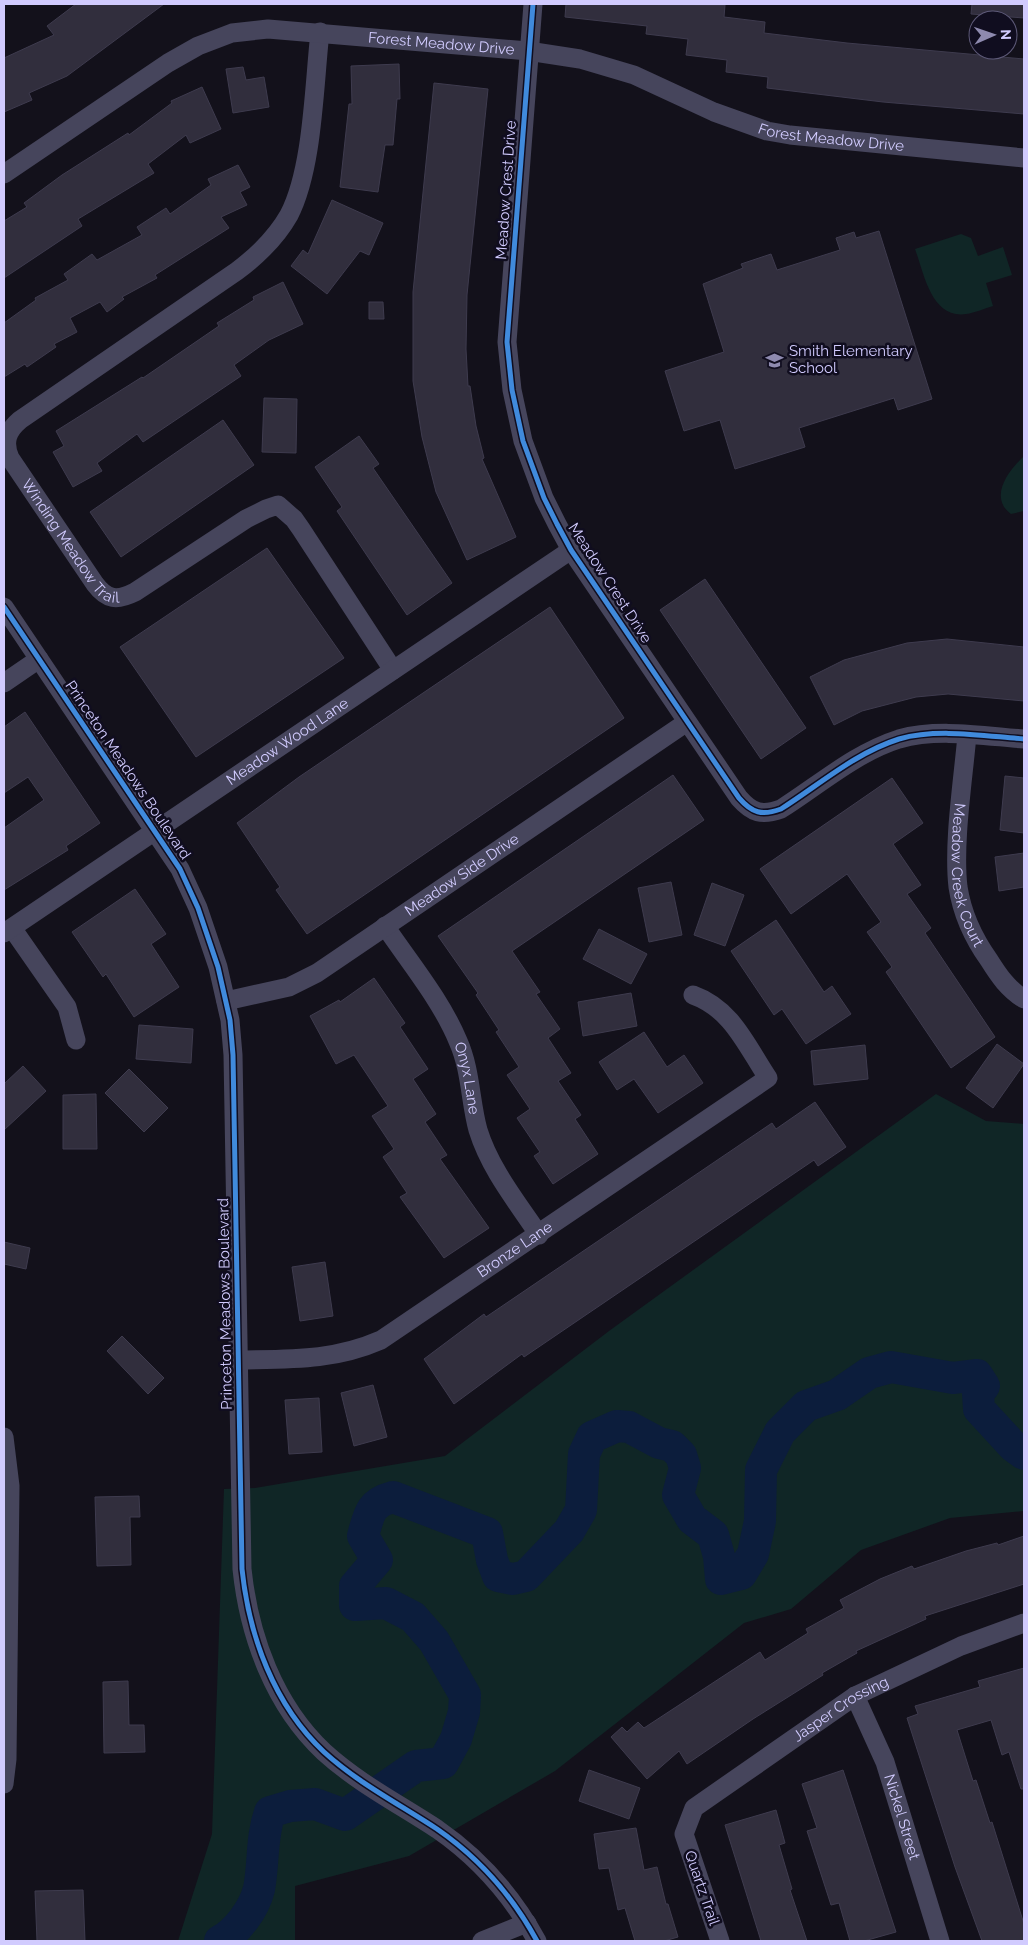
<svg xmlns="http://www.w3.org/2000/svg" width="1028" height="1945" viewBox="0 0 1028 1945" font-family="Raleway,sans-serif">
<rect width="100%" height="100%" fill="#13111b"/>
<path fill="#102626" d="M961,234L971,238L978,256L1003,247L1012,275L986,283L993,306C985,308 975,313 966,314C931,319 924,273 915,249Z
M1024,456V511L1011,514C988,497 1009,470 1024,456Z
M936,1094L986,1121L1024,1124V1511L950,1518L861,1550L791,1609L744,1623L555,1771L409,1856L295,1886V1941H178L212,1834L224,1489L255,1488L445,1456L609,1331Z"/>
<g fill="none" stroke-linecap="round" stroke-linejoin="round">
<path stroke="#0c1d3c" stroke-width="32" d="M220,1941C237,1932 254,1909 259,1889C264,1863 261,1838 270,1812L290,1806L315,1804L345,1815L416,1766L443,1763L456,1739L464,1712L465,1695L434,1641L413,1617L386,1603L355,1605V1586L377,1560L363,1536C369,1514 370,1503 393,1497L487,1533L492,1560L498,1576L513,1579L526,1576L569,1531L581,1510L584,1454L592,1437L617,1426L629,1427L659,1443L672,1446L681,1455L685,1468L678,1495L692,1519L713,1535L719,1556L721,1579L741,1574L753,1554L760,1521L761,1470L780,1432L806,1406L837,1395L869,1373L891,1367L953,1378L977,1375L984,1386L978,1393L979,1409L1013,1446L1024,1454"/>
</g>
<path fill="#312e3d" stroke="#3e3b4e" d="M76,4H164L67,76L29,93L32,100L4,112V58L54,35L47,26Z
M566,4L725,5L724,17L765,22L764,33L847,43L1024,59V114L883,102L767,88L768,77L726,72L727,60L686,55L688,39L646,34L647,26L565,17Z
M972,4H1024V18L971,14Z
M399,64L400,99H397L393,145H385L378,192L340,187L349,104H352L351,66Z
M243,67L246,80L264,77L269,107L233,113L226,69Z
M434,83L488,89L467,295L466,349L468,386H470L476,426L484,458L482,459L516,537L467,560L436,492L422,437L413,381V292Z
M202,87L221,129L190,143L186,135L148,164L154,173L78,219L82,226L4,278V221L27,207L24,203L62,175L128,133L129,135L172,103L171,101Z
M238,165L250,187L240,192L247,205L221,217L229,228L155,275L157,278L122,297L124,299L107,312L100,302L70,318L77,332L54,344L56,347L27,367L25,364L4,377V323L36,300L35,298L68,280L64,274L92,254L97,260L142,235L137,227L166,208L170,214L211,185L208,179Z
M332,200L383,223L369,255L360,251L327,294L291,266L303,250L308,254Z
M879,231L932,399L898,410L894,398L799,428L805,447L735,469L720,420L684,431L665,371L724,352L703,284L743,268L741,264L771,254L777,270L840,250L836,238L854,232L856,238Z
M283,282L303,324L269,340L234,365L241,376L143,442L137,434L97,463L102,471L73,487L53,452L64,446L56,431L142,377L143,378L219,326L217,323L254,300L253,297Z
M369,302H383L384,319H369Z
M264,398L297,399L296,453L262,452Z
M223,420L254,465L121,557L90,512Z
M359,436L379,464L373,468L452,583L407,615L337,511L342,507L315,467Z
M267,548L344,658L196,757L120,647Z
M705,579L806,728L761,759L660,610Z
M550,607L624,718L307,934L276,890L280,887L237,823L299,777Z
M947,639L1024,647V701L948,694L916,697L862,711L834,725L810,677L844,660L907,643Z
M25,712L100,823L66,846L68,850L4,890V828L44,800L28,777L4,793V727Z
M673,775L704,820L512,951L540,992L536,994L560,1029L548,1038L571,1073L558,1081L581,1115L575,1119L598,1154L553,1184L534,1156L540,1152L517,1118L530,1109L507,1075L519,1067L496,1032L499,1030L476,995L478,993L438,936Z
M1005,776L1024,778V833L1000,830Z
M892,778L923,823L893,844L921,885L907,894L931,928L925,933L995,1037L951,1068L886,972L892,967L867,932L881,922L847,874L791,914L760,869Z
M1024,853V887L999,891L995,857Z
M671,882L682,935L649,942L638,888Z
M712,883L744,895L725,946L694,935Z
M135,889L166,934L151,944L179,987L134,1017L106,974L103,977L72,932Z
M776,920L824,992L832,986L851,1014L806,1044L782,1009L774,1015L731,951Z
M599,929L647,954L631,984L583,959Z
M374,978L405,1023L400,1027L428,1069L413,1079L436,1114L425,1122L447,1155L440,1159L489,1228L444,1258L400,1197L407,1193L383,1157L394,1149L372,1116L388,1106L354,1055L336,1064L310,1016L339,1000L340,1002Z
M631,993L637,1026L583,1036L578,1002Z
M139,1025L193,1029L191,1063L136,1059Z
M644,1032L667,1067L684,1055L703,1083L658,1113L634,1079L617,1090L599,1062Z
M997,1044L1024,1064L993,1108L966,1088Z
M865,1045L868,1079L814,1085L811,1051Z
M23,1066L46,1091L4,1130V1084Z
M129,1069L168,1108L144,1132L105,1093Z
M96,1094L97,1149H63V1095Z
M815,1102L846,1147L818,1166L814,1160L524,1357L522,1354L454,1404L424,1359L484,1314L486,1317L772,1123L776,1129Z
M4,1242L30,1248L26,1269L4,1264Z
M325,1262L333,1316L300,1321L292,1267Z
M122,1336L164,1378L148,1394L107,1351Z
M373,1385L387,1437L354,1446L341,1393Z
M319,1398L322,1452L289,1454L285,1400Z
M139,1496L140,1517H130L131,1565L97,1566L95,1497Z
M1024,1536V1584L925,1616L926,1619L856,1651L857,1653L822,1673L823,1675L753,1719L687,1764L679,1751L647,1779L611,1737L622,1727L627,1732L638,1722L644,1728L760,1652L765,1660L808,1633L806,1629L844,1608L840,1600L880,1579L912,1566L914,1569L966,1551L997,1543L998,1545Z
M1024,1668V1789H1021L1009,1752L1002,1755L991,1720L957,1730L973,1781L976,1780L990,1823L992,1822L1024,1924V1941H982L955,1867L907,1718L918,1714L915,1706L980,1687L978,1681Z
M128,1681L129,1725H144L145,1752L104,1753L103,1682Z
M589,1770L640,1788L629,1819L579,1801Z
M843,1770L896,1932L864,1941H850L839,1903L831,1905L807,1831L817,1828L802,1784Z
M776,1810L785,1843L779,1845L792,1889L790,1890L807,1941H761L725,1825Z
M636,1828L644,1870L657,1867L666,1904H668L678,1937L664,1941H635L625,1908L618,1910L609,1868L599,1869L594,1834Z
M83,1890L85,1941H37L35,1891Z"/>
<g fill="none" stroke-linecap="round" stroke-linejoin="round">
<g stroke="#46455c" stroke-width="19">
<path d="M533,4L507,342L512,390L523,441L544,498L557,524L571,550L739,798C752,813 762,816 781,809C819,785 855,753 899,739C938,728 984,736 1024,739"/>
<path id="s1" d="M320,32C314,85 313,169 289,215C276,238 257,256 237,271L20,420C7,431 3,442 10,458L95,584C107,600 117,601 135,592L246,519L266,509L278,505L294,519L301,529L393,670"/>
<path id="s2" d="M4,174L168,63L198,46L232,33L268,29L528,51L580,59L634,75L714,112L767,131L790,135L1024,158"/>
<path d="M4,607L180,869L198,908L218,967L230,1020L233,1055L242,1569C249,1636 274,1705 324,1752C358,1783 399,1804 437,1829C479,1858 513,1897 537,1941"/>
<path d="M4,683L39,659"/>
<path id="s3" d="M967,735C963,781 953,843 958,887C962,913 974,939 989,960C999,976 1008,989 1024,999"/>
<path id="s4" d="M385,926C410,963 441,1000 458,1041C471,1070 470,1101 478,1130C490,1169 517,1202 539,1235"/>
<path d="M12,928L67,1007L76,1040"/>
<path id="s5" d="M4,933L571,550"/>
<path id="s6" d="M226,1001L289,987L317,973L687,722"/>
<path id="s7" d="M239,1360C290,1359 333,1361 381,1340L768,1078C746,1045 732,1009 693,995"/>
<path d="M4,1437L10,1486L7,1759L4,1784"/>
<path id="s8" d="M855,1696L885,1762L940,1941"/>
<path d="M482,1941L527,1923"/>
<path id="s9" d="M720,1941L684,1834L694,1808L855,1696L961,1646L1024,1623"/>
</g>
<defs>
<path id="cycleway" d="M533,4L507,342L512,390L523,441L544,498L557,524L571,550L739,798C752,813 762,816 781,809C819,785 855,753 899,739C938,728 984,736 1024,739
M4,607L180,869L198,908L218,967L230,1020L233,1055L242,1569C249,1636 274,1705 324,1752C358,1783 399,1804 437,1829C479,1858 513,1897 537,1941"/>
</defs>
<use href="#cycleway" stroke="#100d1f" stroke-width="8"/>
<use href="#cycleway" stroke="#408adc" stroke-width="5"/>
</g>
<defs>
<symbol id="school-bare" viewBox="-9 -9 18 18"><path d="M0-5L7-2L0 1L-7-2ZM-4 1L0 2.5L4 1V4Q0 6-4 4Z" fill="#8e8aaf" stroke="#100d1f" stroke-width="2.5" paint-order="stroke"/></symbol>
</defs>
<g fill-rule="evenodd">
<use href="#school-bare" x="762" y="348" width="25" height="25"/>
</g>
<g text-anchor="middle" stroke-width="5" stroke-linejoin="round" paint-order="stroke">
<g font-size="15" fill="#d1cbfe" stroke="#100d1f">
<text dy="5" stroke="none"><textPath href="#s2" startOffset="479">Forest Meadow Drive</textPath></text>
<text dy="5" stroke="none"><textPath href="#s2" startOffset="884">Forest Meadow Drive</textPath></text>
<text transform="translate(506 190) rotate(-86)" y="5">Meadow Crest Drive</text>
<text dy="5" stroke="none"><textPath href="#s1" startOffset="674">Winding Meadow Trail</textPath></text>
<text transform="translate(610 583) rotate(57)" y="5">Meadow Crest Drive</text>
<text dy="5" stroke="none"><textPath href="#s5" startOffset="342">Meadow Wood Lane</textPath></text>
<text transform="translate(128 770) rotate(56)" y="5">Princeton Meadows Boulevard</text>
<text dy="5" stroke="none"><textPath href="#s6" startOffset="271">Meadow Side Drive</textPath></text>
<text dy="5" stroke="none"><textPath href="#s3" startOffset="142">Meadow Creek Court</textPath></text>
<text dy="5" stroke="none"><textPath href="#s4" startOffset="175">Onyx Lane</textPath></text>
<text dy="5" stroke="none"><textPath href="#s7" startOffset="306">Bronze Lane</textPath></text>
<text transform="translate(225 1304) rotate(-91)" y="5">Princeton Meadows Boulevard</text>
<text dy="5" stroke="none"><textPath href="#s9" startOffset="318">Jasper Crossing</textPath></text>
<text dy="5" stroke="none"><textPath href="#s8" startOffset="130">Nickel Street</textPath></text>
<text transform="translate(702 1888) rotate(71)" y="5">Quartz Trail</text>
</g>
<g font-size="15" fill="#d1cbfe" stroke="#100d1f" text-anchor="start">
<text x="789" y="356">Smith Elementary<tspan x="789" dy="17">School</tspan></text>
</g>
</g>
<rect width="1028" height="1945" fill="none" stroke="#d1cbfe" stroke-width="10"/>
<g transform="translate(993 35) rotate(88)"><circle r="24" fill="#100d1f" stroke="#5d5978"/>
<path d="M0-4L9 19L0 12L-9 19Z" fill="#8e8aaf"/>
<text y="-8" font-size="14" font-weight="bold" text-anchor="middle" fill="#d1cbfe">N</text>
</g>
</svg>
